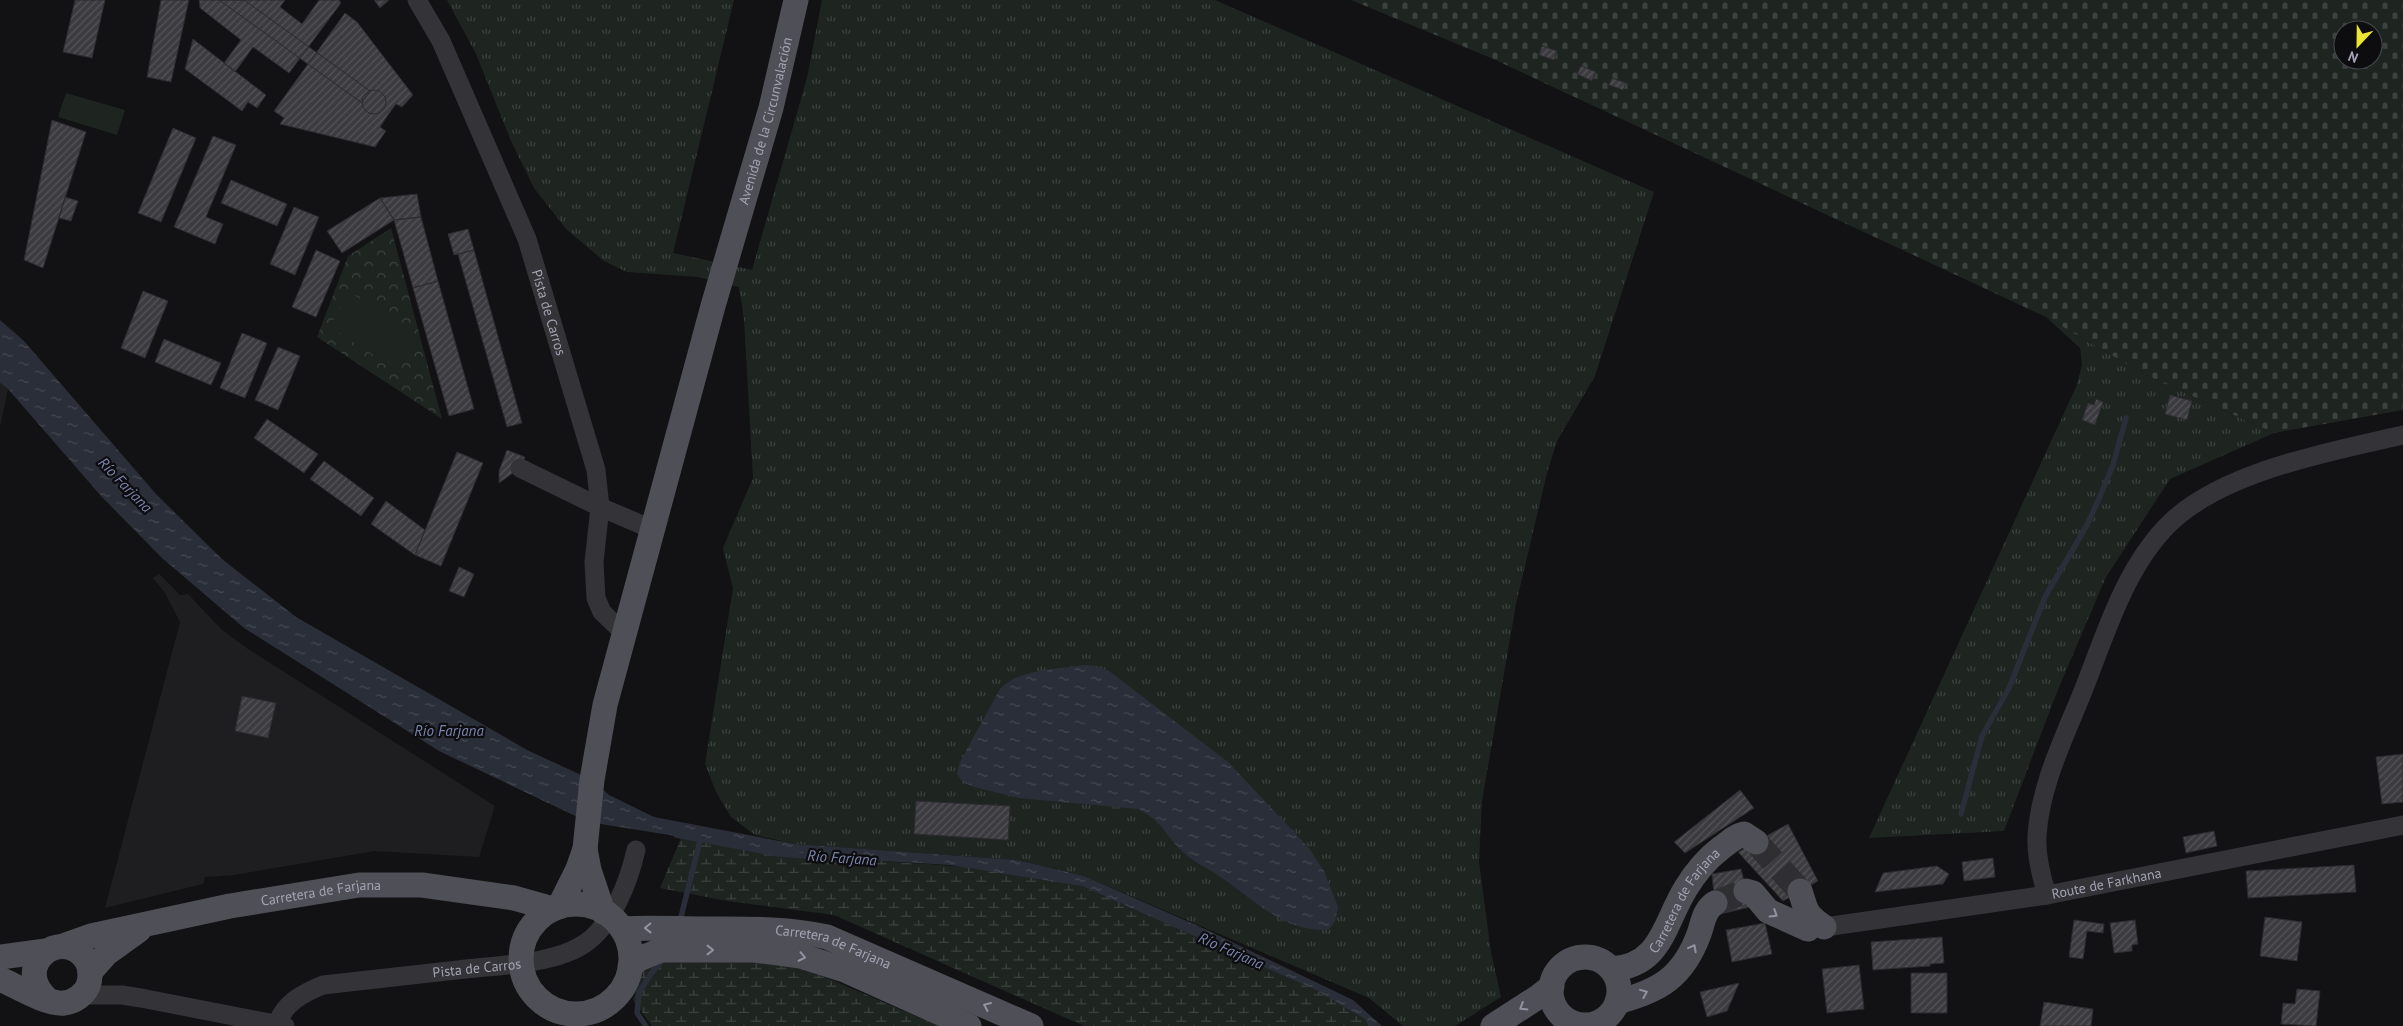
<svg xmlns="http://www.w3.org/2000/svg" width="2403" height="1026" viewBox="0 0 2403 1026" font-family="'PT Sans',sans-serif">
<defs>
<pattern id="grass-tufts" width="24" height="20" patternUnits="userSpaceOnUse" patternTransform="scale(1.25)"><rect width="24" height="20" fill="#1e2521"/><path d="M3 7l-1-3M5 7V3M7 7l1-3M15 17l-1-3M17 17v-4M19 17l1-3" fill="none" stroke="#3c423f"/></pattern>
<pattern id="wetland-marsh" width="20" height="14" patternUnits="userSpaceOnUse" patternTransform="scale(1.25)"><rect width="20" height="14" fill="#1e2521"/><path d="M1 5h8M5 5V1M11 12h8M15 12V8" fill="none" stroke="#3c423f"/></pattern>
<pattern id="cemetery-stones" width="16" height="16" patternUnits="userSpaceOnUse" patternTransform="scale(1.25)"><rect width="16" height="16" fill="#1e2521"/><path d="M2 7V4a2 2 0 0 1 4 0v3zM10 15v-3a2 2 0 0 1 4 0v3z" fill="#3c423f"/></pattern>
<pattern id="park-crowns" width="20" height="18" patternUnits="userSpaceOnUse" patternTransform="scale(1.25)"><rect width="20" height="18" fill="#1e2521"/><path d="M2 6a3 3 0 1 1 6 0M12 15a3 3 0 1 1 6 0" fill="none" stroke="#3c423f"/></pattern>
<pattern id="water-ripples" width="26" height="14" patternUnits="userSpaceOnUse" patternTransform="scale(1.25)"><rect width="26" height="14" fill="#2a2e38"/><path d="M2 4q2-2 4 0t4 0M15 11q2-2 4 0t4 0" fill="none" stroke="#464952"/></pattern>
<pattern id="building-hatch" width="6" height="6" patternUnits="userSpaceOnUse" patternTransform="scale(1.25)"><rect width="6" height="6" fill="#3c3b40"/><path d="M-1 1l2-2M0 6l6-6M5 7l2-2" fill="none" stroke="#555459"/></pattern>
</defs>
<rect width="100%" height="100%" fill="#121113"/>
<path fill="#1e1e20" d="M0,383L8,389L0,427Z
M159,574L180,595L188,594L221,629L248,649L495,806L479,857L375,851L234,875L205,877L203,884L105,908L180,622L165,593L153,578Z"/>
<path fill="url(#grass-tufts)" d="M447,0H734L673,253L752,270L807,78L822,0H1215L1654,192L1595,376L1557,441L1547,473L1516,604L1482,801L1479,862L1491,952L1501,997L1455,1026H1403L1369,998L1084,876L1017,860L795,844L755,835L731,817L716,792L705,764L733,588L723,548L753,478L744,319L739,287L698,277L627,272L604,261L566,229L534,188L511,141L476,54Z
M2046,317L2146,375L2274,433L2170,479L2106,577L2057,692L2004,831L1869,838L2076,387L2082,365L2080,348Z"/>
<path fill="url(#wetland-marsh)" d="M681,838L779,854L1010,870L1082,886L1230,950L1337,1000L1365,1019L1371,1026H1084L834,915L727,901L660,888Z
M665,953L797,965L939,1026H652L633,1000L641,974Z"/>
<path fill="url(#cemetery-stones)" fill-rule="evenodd" d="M1351,0H2403V410L2274,433L2146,375L2046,317L1491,58ZM2343,30H2373V60H2343Z"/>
<path fill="url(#park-crowns)" d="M391,228L442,419L317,337L348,256Z"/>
<path fill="#1e2521" d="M66,93L125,110L117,135L58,117Z
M351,293L420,337L398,371L329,326Z"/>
<path fill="url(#water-ripples)" d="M0,320L24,341L156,494L222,559L296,617L529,751L592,780L609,795L654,817L795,844L1017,860L1084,876L1205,929L1353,1000L1382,1026H1369L1365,1019L1316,990L1082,886L950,865L801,856L588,822L439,751L244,628L162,558L101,496L8,389L0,383Z
M1084,665L1097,666L1109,671L1228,762L1308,847L1324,871L1338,907L1335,921L1329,929C1288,935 1253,899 1222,878C1210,869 1195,863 1184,853C1165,836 1164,822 1138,809L1019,798L974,787L963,782L957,774L960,762L1000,689C1021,668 1056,670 1084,665Z"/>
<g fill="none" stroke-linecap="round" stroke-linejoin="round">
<path stroke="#2a2e38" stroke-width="5.5" d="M1961,814L1982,736L2009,688L2045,597L2087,525L2098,501L2113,465L2126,418
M676,835L779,854L862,860
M680,921L700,841
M646,1026L637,1013L639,993L650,975L665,957"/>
</g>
<path fill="url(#building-hatch)" stroke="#2d2b2f" d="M75,0H105L92,58L63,52Z
M161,0H189L171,82L147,77Z
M199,0H285L280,7L302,24L319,0H339L341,3L289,73L253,47L235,72L224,63L241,40L200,8Z
M219,0H244L370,91L362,103Z
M374,0H389L380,8Z
M345,13L357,22L413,95L402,107L396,104L388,115L380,127L386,131L375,147L280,124L284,118L274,111Z
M193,39L266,95L257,108L248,102L242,111L185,69Z
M1542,46L1557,51L1554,60L1539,55Z
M1581,66L1596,72L1592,81L1577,74Z
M1612,78L1626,83L1623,90L1609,85Z
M362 102a12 12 0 1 1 24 0a12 12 0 1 1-24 0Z
M52,120L86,132L43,268L24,260Z
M173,128L196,138L161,222L138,213Z
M213,136L236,145L206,217L223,224L215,244L174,227Z
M231,180L287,204L277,226L221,203Z
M417,194L421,217L394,220L380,198Z
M65,197L78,201L71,221L59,218Z
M380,198L394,220L342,253L327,231Z
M294,207L319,217L295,275L270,264Z
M421,217L438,281L413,288L394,220Z
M468,229L474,250L454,255L448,234Z
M316,250L340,261L316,317L292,307Z
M474,250L522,423L507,427L458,254Z
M438,281L474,409L449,416L413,288Z
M143,291L168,301L145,358L121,348Z
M242,333L267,343L245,398L220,388Z
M164,339L221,363L211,385L155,362Z
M278,347L300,356L278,410L255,400Z
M2170,395L2192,401L2187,420L2165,414Z
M2096,399L2103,402L2095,425L2082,420L2088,403L2094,405Z
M267,419L318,454L304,473L254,438Z
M507,450L525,457L520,468L499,483V471Z
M457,452L483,463L441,566L415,555Z
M324,461L374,498L361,516L310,479Z
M386,501L425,530L415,555L371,524Z
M459,567L474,574L464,597L449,591Z
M242,696L276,703L268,738L235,731Z
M2403,754V802L2382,804L2376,757Z
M1740,790L1754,808L1685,853L1674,842Z
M916,801L1010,806L1008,840L914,834Z
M1788,824L1818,881L1783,901L1738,852Z
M2214,831L2217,846L2186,853L2183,837Z
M1993,858L1995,877L1964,881L1962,862Z
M2354,865L2356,892L2248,898L2246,871Z
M1937,866L1949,874L1943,884L1875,892L1883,873Z
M1741,869L1750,907L1716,915L1712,874Z
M2265,917L2302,922L2297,961L2260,956Z
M2074,920L2104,924L2103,933L2087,931L2083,959L2069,957Z
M2135,920L2138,944L2132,945V951L2114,953L2110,923Z
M1765,923L1772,954L1732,962L1726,930Z
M1942,937L1944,963L1930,964V966L1873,970L1871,942Z
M1859,965L1864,1009L1827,1013L1822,969Z
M1911,973H1947V1013H1911Z
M1739,983L1727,1011L1707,1017L1700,992Z
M2297,989L2320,991L2316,1026L2281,1024L2283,1003L2295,1004Z
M2044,1002L2093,1009L2091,1026H2040Z"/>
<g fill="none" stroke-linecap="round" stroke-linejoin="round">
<path stroke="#2f2e33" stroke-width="25" stroke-dasharray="25 12" stroke-linecap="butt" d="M1756,842L1800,891
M1715,903L1746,891"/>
<g stroke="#333338" stroke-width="19">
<path id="s1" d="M417,0L441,41L527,239L596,470L600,507L594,562L596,598L602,612L624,633"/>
<path d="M520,468L600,507L654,530"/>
<path d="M2047,895C2041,876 2036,856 2037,836C2040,787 2063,740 2081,696C2105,637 2124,567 2171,522C2225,471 2332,451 2403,435"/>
<path id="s2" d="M1811,929L2047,895L2403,825"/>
<path d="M82,995H122L141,998L285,1026"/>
<path id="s3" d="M277,1026C282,1004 303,993 323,985C370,980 418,974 466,969C501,965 554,964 584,944C612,926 629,881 636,850"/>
</g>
<g stroke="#4f4f57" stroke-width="25">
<path d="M585,849L589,870L603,912"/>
<path d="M1746,891L1753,893L1768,911L1808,929"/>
<path d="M1800,891C1807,912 1805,914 1824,927"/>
<circle cx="576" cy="959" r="55"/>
<path id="s4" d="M559,907L578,869L585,849L592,780L605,705L713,306L771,108L796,0"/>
<path id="s5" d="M622,929C650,927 677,929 706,929C746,929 787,928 827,937L1031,1026"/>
<path id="s6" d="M63,946L91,936L230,906L359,885H422L514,898L553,909"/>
<path d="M0,957L46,951"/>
<circle cx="1585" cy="991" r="34"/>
<path d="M630,967L639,959L661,950H754L801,956L845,970L969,1026"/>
<path id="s7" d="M1611,969C1662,966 1664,923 1686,888C1695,873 1708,858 1721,848C1729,842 1735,836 1744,834L1756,842"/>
<path d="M90,972L107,953L139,930"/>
<path d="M0,979C16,986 47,1005 64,1003C74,1002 84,995 88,986C91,978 91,967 86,960C63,925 9,965 48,1000"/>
<path d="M1617,1002C1660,991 1683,977 1699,934C1703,923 1704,910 1715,903"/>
<path d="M1493,1026L1538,997L1552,986"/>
</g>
</g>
<defs><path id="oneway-chevron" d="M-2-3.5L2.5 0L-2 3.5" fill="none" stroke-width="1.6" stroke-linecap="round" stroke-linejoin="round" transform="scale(1.25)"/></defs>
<g stroke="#9292a1">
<use href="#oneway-chevron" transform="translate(1774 914) rotate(32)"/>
<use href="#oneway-chevron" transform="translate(648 928) rotate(179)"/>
<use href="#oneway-chevron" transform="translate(1693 948) rotate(-62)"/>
<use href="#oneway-chevron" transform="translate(710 950)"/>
<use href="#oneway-chevron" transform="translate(802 957) rotate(12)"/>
<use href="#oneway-chevron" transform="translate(1644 993) rotate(-22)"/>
<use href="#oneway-chevron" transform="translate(987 1006) rotate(-156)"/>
<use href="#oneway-chevron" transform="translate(1523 1007) rotate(148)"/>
</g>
<g text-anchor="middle" stroke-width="4.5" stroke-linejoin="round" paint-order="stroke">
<g font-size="14" fill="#a3a3b3" stroke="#0d0c0e">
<text dy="5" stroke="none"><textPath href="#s4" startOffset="815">Avenida de la Circunvalación</textPath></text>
<text dy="5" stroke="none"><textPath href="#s1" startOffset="340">Pista de Carros</textPath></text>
<text dy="5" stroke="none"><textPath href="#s2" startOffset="299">Route de Farkhana</textPath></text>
<text dy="5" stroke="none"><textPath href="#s6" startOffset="264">Carretera de Farjana</textPath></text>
<text dy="5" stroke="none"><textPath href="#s7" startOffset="106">Carretera de Farjana</textPath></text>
<text dy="5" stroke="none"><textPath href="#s5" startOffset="214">Carretera de Farjana</textPath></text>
<text dy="5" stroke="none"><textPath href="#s3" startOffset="219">Pista de Carros</textPath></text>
</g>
<g font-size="15" font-style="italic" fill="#7b86ae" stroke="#0d0c0e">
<text transform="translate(125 485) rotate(46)" y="5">Río Farjana</text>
<text x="449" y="736">Río Farjana</text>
<text transform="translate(842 858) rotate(4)" y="5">Río Farjana</text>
<text transform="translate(1231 951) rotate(24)" y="5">Río Farjana</text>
</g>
</g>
<g transform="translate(2358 45) rotate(202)"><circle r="24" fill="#0d0c0e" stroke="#494850"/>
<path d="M0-4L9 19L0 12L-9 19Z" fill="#ece531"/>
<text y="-8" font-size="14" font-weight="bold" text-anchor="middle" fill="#a3a3b3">N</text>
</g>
</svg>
